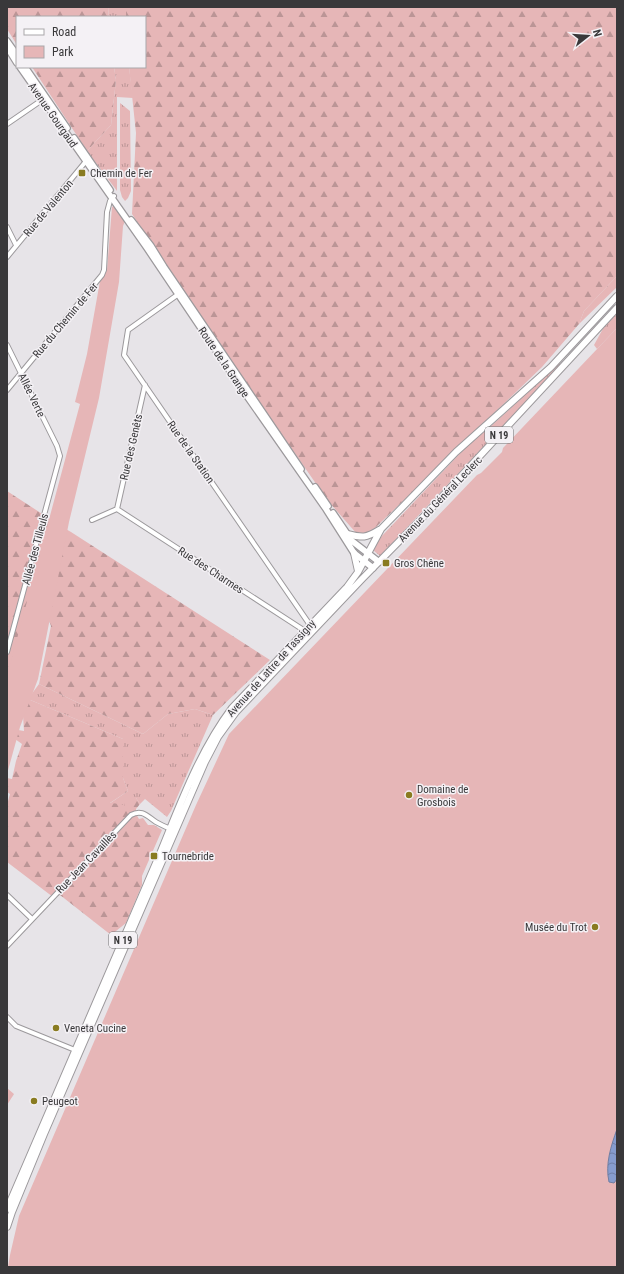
<svg xmlns="http://www.w3.org/2000/svg" width="624" height="1274" viewBox="0 0 624 1274" font-family="'Roboto Condensed',sans-serif">
<defs>
<pattern id="grass-tufts" width="24" height="20" patternUnits="userSpaceOnUse"><rect width="24" height="20" fill="#e6b6b7"/><path d="M3 7l-1-3M5 7V3M7 7l1-3M15 17l-1-3M17 17v-4M19 17l1-3" fill="none" stroke="#bb9596"/></pattern>
<pattern id="forest-firs" width="22" height="20" patternUnits="userSpaceOnUse"><rect width="22" height="20" fill="#e6b6b7"/><path d="M5 1l3.5 6h-7zM16 11l3.5 6h-7z" fill="#bb9596"/></pattern>
<pattern id="water-waves" width="16" height="10" patternUnits="userSpaceOnUse"><rect width="16" height="10" fill="#869cce"/><path d="M0 5q4-4 8 0t8 0" fill="none" stroke="#6f80a8"/></pattern>
</defs>
<rect width="100%" height="100%" fill="#e7e4e8"/>
<path fill="url(#grass-tufts)" d="M108,7H126V17H109Z
M114,67H129L133,98L117,97V191L87,151L111,125L116,80Z
M120,103L130,111L131,191L128,198L125,201L122,197L120,190Z
M617,276V287L579,324L584,311Z
M617,313V328L597,349L594,345L605,325Z
M560,363V366L380,556L373,550L380,538L466,447L490,427Z
M39,684L143,734L168,714L195,709L213,715L171,811L167,817L145,799L140,804L136,798L125,807L109,804L128,791L123,778V739L28,699Z"/>
<path fill="url(#forest-firs)" d="M7,7H108L109,17H17V45L7,29Z
M126,7H617V276L584,311L579,324L542,367L375,528L364,534H357L328,501L164,265L152,244L132,214L136,133L129,67H145V17H126Z
M32,67H114L116,80L111,125L87,151Z
M7,491L53,521L9,674L7,673Z
M64,528L71,532L270,660L213,715L195,709L168,714L143,734L39,684L51,626L45,610Z
M28,699L123,739V778L128,791L110,803L121,804L125,806L124,803L129,798H136L140,804L136,809V814L139,819L143,818L148,825H154L162,830L142,876V885L126,923L111,935L60,895L53,897L7,862V805L10,794L7,792V778L12,779L16,761L22,744L15,739L18,730L24,731L23,715Z
M7,1088L14,1094L7,1105Z"/>
<path fill="#e6b6b7" d="M115,205L125,221L123,226L119,282L99,398L69,522L38,679L20,727L7,774V676L80,404L75,402L87,354L100,281L107,270L112,207Z
M617,328V1267H8L10,1255L19,1216L196,805L229,734L477,475L481,473L502,452L503,448Z"/>
<path fill="url(#water-waves)" stroke="#6f7ea2" d="M617,1129V1179L614,1183L609,1182C605,1164 611,1146 617,1129Z"/>
<g fill="none" stroke-linecap="round" stroke-linejoin="round">
<defs>
<path id="street" d="M7,124L42,100
M7,227L16,245
M7,257L87,160
M180,293L128,330L124,355L310,625
M7,345L57,446L60,456L7,652
M7,390L102,275L104,270L107,212L110,201L114,196
M117,509L305,631
M117,509L145,385
M92,520L117,509
M7,895L32,919
M7,946L131,815C142,809 147,816 156,822C161,825 166,827 171,829
M7,1017L16,1026L75,1050"/>
<path id="secondary" d="M7,41L17,55
M7,47L17,63
M20,67L147,248L240,386L326,509L354,553L373,568
M25,67L67,128
M74,138L110,190
M131,220L151,246L164,267L301,469
M315,487L328,506
M333,513L352,541L379,562"/>
<path id="primary" d="M347,534C363,538 366,538 379,530
M354,553L358,571
M7,1209L159,856C180,805 199,752 232,708L347,587L358,572L381,529L456,452L551,367L617,296
M7,1227L12,1212L44,1134L205,762L218,737L236,712L362,579L426,514L617,308"/>
</defs>
<use href="#street" stroke="#9c999c" stroke-width="6"/>
<use href="#secondary" stroke="#9c999c" stroke-width="8"/>
<use href="#primary" stroke="#9c999c" stroke-width="8"/>
<use href="#street" stroke="#fff" stroke-width="4"/>
<use href="#secondary" stroke="#fff" stroke-width="5.5"/>
<use href="#primary" stroke="#fff" stroke-width="6"/>
</g>
<g fill="#897b20" stroke="#f4f1f5" stroke-width="1.5">
<rect x="78" y="169" width="8" height="8" rx="2"/>
<rect x="382" y="559" width="8" height="8" rx="2"/>
<circle cx="409" cy="795" r="4"/>
<rect x="150" y="852" width="8" height="8" rx="2"/>
<circle cx="595" cy="927" r="4"/>
<circle cx="56" cy="1028" r="4"/>
<circle cx="34" cy="1101" r="4"/>
</g>
<g text-anchor="middle" stroke-width="3" stroke-linejoin="round" paint-order="stroke">
<g fill="#f4f1f5" stroke="#717072" stroke-width="1">
<rect x="485" y="427" width="28" height="16" rx="3"/>
<rect x="109" y="932" width="28" height="16" rx="3"/>
</g>
<g font-size="10" font-weight="bold" fill="#39383a">
<text x="499" y="439">N 19</text>
<text x="123" y="944">N 19</text>
</g>
<g font-size="11" fill="#39383a" stroke="#f4f1f5">
<text transform="translate(53 115) rotate(55)" y="4">Avenue Gourgaud</text>
<text transform="translate(48 208) rotate(-50)" y="4">Rue de Valenton</text>
<text transform="translate(65 320) rotate(-50)" y="4">Rue du Chemin de Fer</text>
<text transform="translate(224 362) rotate(56)" y="4">Route de la Grange</text>
<text transform="translate(32 395) rotate(64)" y="4">Allée Verte</text>
<text transform="translate(131 447) rotate(-77)" y="4">Rue des Genêts</text>
<text transform="translate(191 452) rotate(55)" y="4">Rue de la Station</text>
<text transform="translate(440 499) rotate(-46)" y="4">Avenue du Général Leclerc</text>
<text transform="translate(35 549) rotate(-75)" y="4">Allée des Tilleuls</text>
<text transform="translate(211 570) rotate(33)" y="4">Rue des Charmes</text>
<text transform="translate(271 668) rotate(-48)" y="4">Avenue de Lattre de Tassigny</text>
<text transform="translate(86 862) rotate(-46)" y="4">Rue Jean Cavaillès</text>
</g>
<g font-size="11" fill="#39383a" stroke="#f4f1f5" text-anchor="start">
<text x="90" y="177">Chemin de Fer</text>
<text x="394" y="567">Gros Chêne</text>
<text x="417" y="793">Domaine de<tspan x="417" dy="13">Grosbois</tspan></text>
<text x="162" y="860">Tournebride</text>
<text x="587" y="931" text-anchor="end">Musée du Trot</text>
<text x="64" y="1032">Veneta Cucine</text>
<text x="42" y="1105">Peugeot</text>
</g>
</g>
<rect width="624" height="1274" fill="none" stroke="#39383a" stroke-width="16"/>
<rect x="16" y="16" width="130" height="52" fill="#f4f1f5" stroke="#a9a7aa"/>
<rect x="24" y="29" width="20" height="6" fill="#ffffff" stroke="#a9a7aa"/>
<text x="52" y="36" font-size="12" fill="#39383a">Road</text>
<rect x="24" y="46" width="20" height="12" fill="#e6b6b7" stroke="#a9a7aa"/>
<text x="52" y="56" font-size="12" fill="#39383a">Park</text>
<g transform="translate(588 36) rotate(73)" stroke="#f4f1f5" stroke-width="3" paint-order="stroke">
<path d="M0-3L7 15L0 10L-7 15Z" fill="#39383a"/>
<text y="-6" font-size="11" font-weight="bold" text-anchor="middle" fill="#39383a">N</text>
</g>
</svg>
